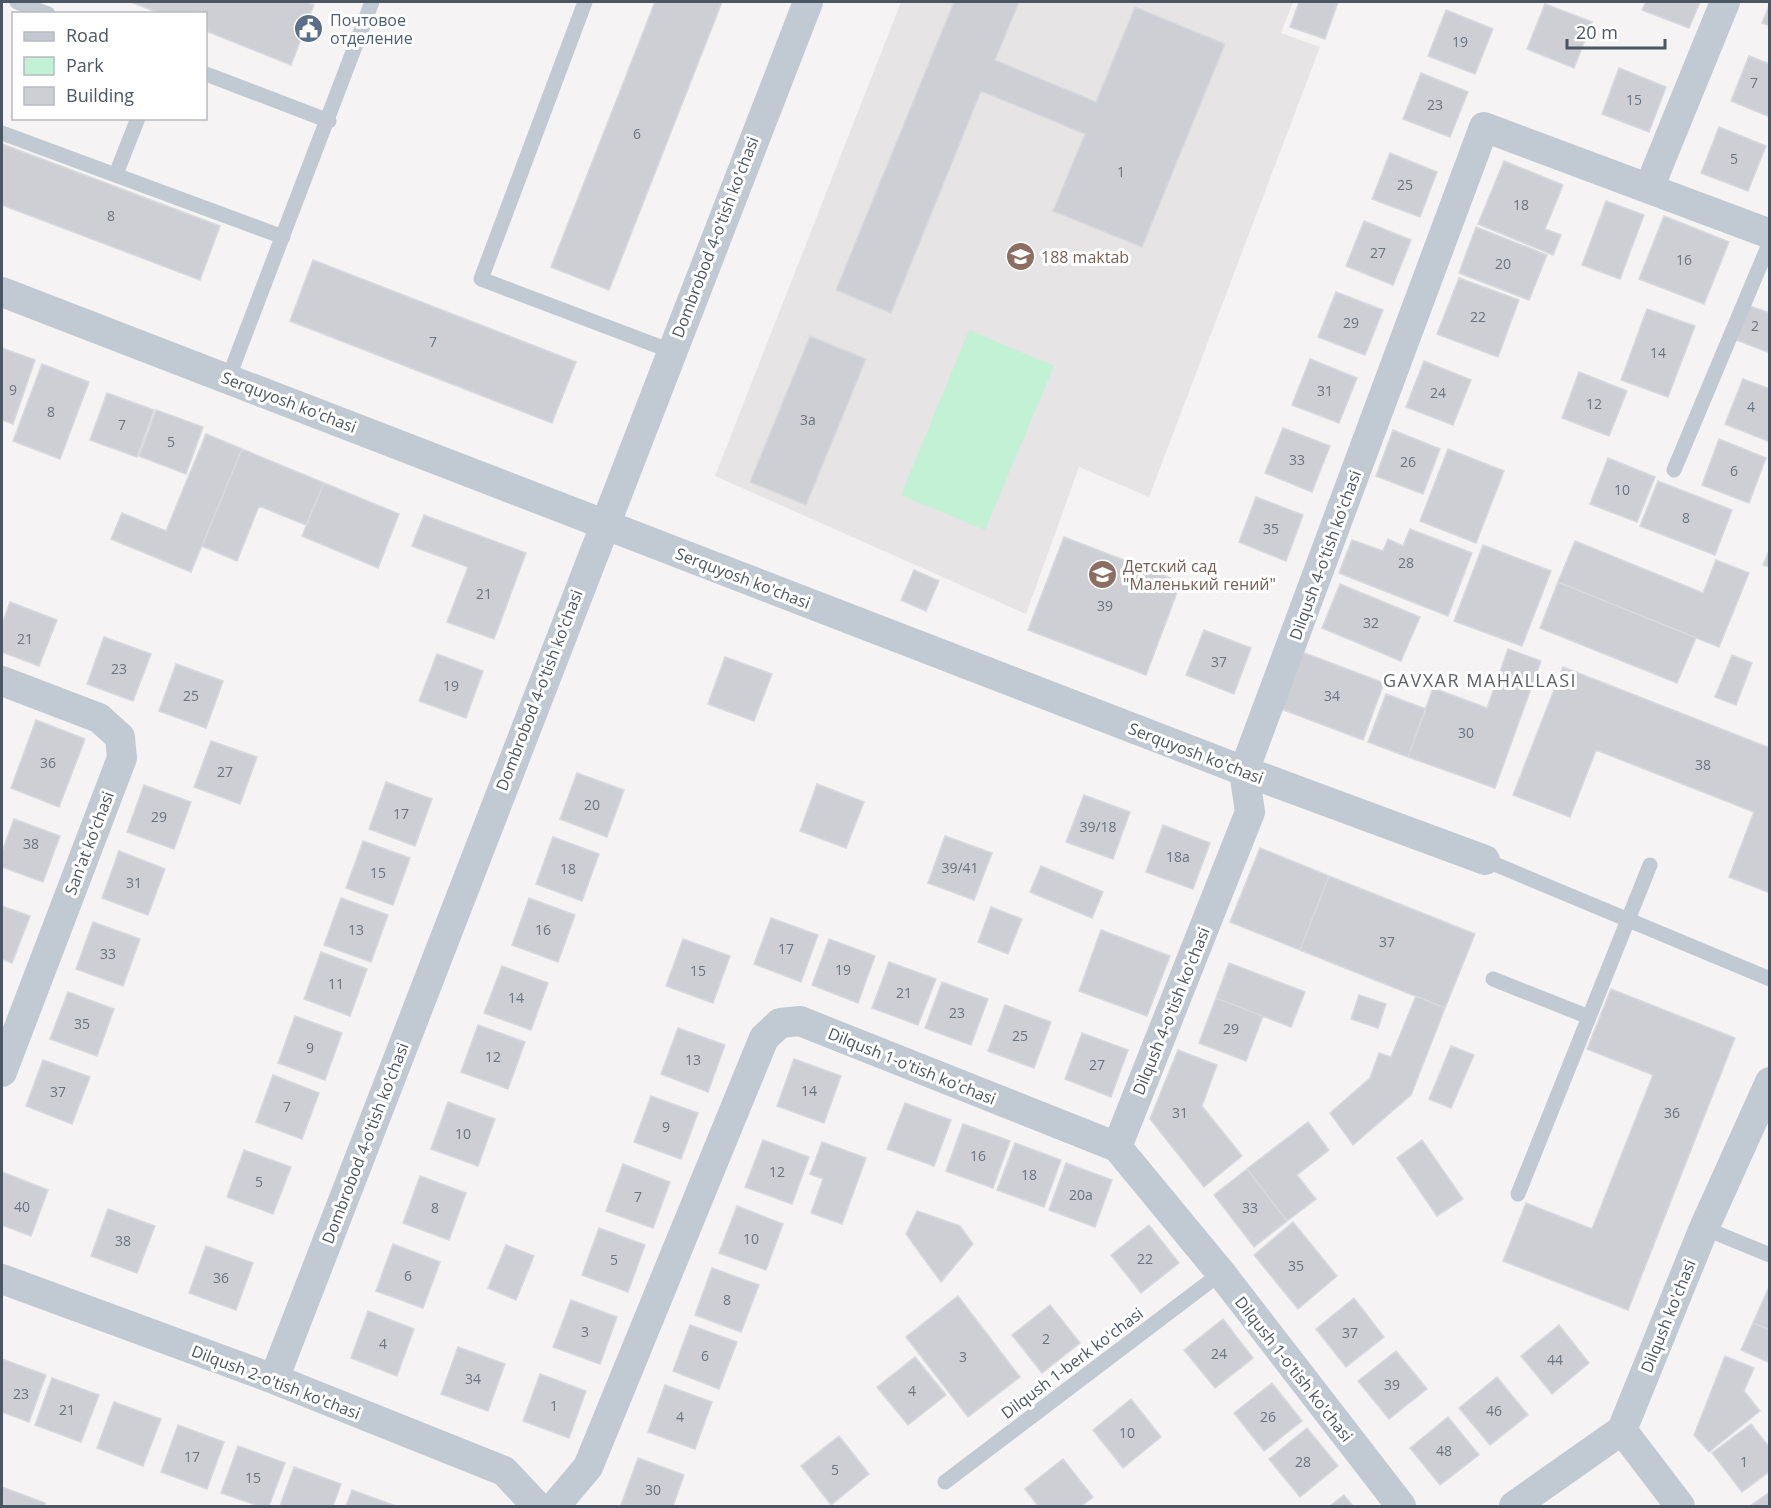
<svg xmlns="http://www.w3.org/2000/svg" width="1771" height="1508" viewBox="0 0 1771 1508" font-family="'Open Sans',sans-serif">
<rect width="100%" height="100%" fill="#f5f3f3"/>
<path fill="#e6e4e5" d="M901,2H1293L1281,33L1320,47L1149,497L1079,467L1026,614L715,476Z"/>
<path fill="#c3f1d5" d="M969,330L1054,366L985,530L901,495Z"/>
<path fill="#cdcfd5" stroke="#d7d9de" stroke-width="1.5" d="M131,2H306L314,5L291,65L206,31V14H161Z
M655,2H722L609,290L551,267Z
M954,2H1019L995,60L1096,102L1135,7L1225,44L1142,247L1053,211L1085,134L981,91L891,313L836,290Z
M1299,2H1338L1325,39L1290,27Z
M1646,2H1700L1689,28L1642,10Z
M1770,3V26L1762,23Z
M1545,4L1592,22L1574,68L1527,49Z
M1446,10L1493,29L1475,74L1428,56Z
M1749,56L1770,64V117L1731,101Z
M1619,68L1666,87L1649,132L1602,114Z
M1421,73L1468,92L1450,137L1403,119Z
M1719,127L1766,146L1748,191L1701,173Z
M2,144L220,226L200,280L2,205Z
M1390,153L1437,172L1420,217L1372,199Z
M1504,161L1563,185L1545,229L1561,235L1553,255L1478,224Z
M1606,201L1644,215L1620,279L1582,265Z
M1664,216L1729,242L1704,304L1639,279Z
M1364,221L1411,240L1393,285L1346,266Z
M1476,227L1547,255L1529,300L1459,273Z
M313,260L576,362L552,423L290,321Z
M1459,278L1519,300L1498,357L1437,334Z
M1336,292L1383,310L1365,355L1318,337Z
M1750,306L1770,313V353L1734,339Z
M1647,309L1695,326L1668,397L1621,380Z
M810,336L866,359L806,505L750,482Z
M2,348L35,360L13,424L2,420Z
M1310,359L1357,378L1339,423L1292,405Z
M1424,361L1471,380L1453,425L1406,407Z
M42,364L89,382L60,459L13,441Z
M1579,372L1627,391L1609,436L1562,418Z
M1743,379L1770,389V442L1725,424Z
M107,393L154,410L137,457L90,440Z
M156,410L203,427L186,474L139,456Z
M1283,428L1330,446L1312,492L1265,473Z
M1393,430L1440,449L1423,494L1376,476Z
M206,434L242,449L191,572L111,539L122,513L166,531Z
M1719,439L1766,458L1749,503L1702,485Z
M242,449L324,483L306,525L259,506L237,561L202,546Z
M1448,449L1504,471L1476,543L1420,521Z
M1608,458L1655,477L1637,522L1590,504Z
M1658,481L1732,510L1715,555L1640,526Z
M324,483L399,514L378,568L302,536Z
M1256,497L1303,515L1286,561L1239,542Z
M424,515L526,553L494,639L447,622L468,567L412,546Z
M1410,529L1472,553L1448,616L1339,573L1352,540L1383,551L1388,539L1403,546Z
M1064,537L1181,582L1146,675L1028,630Z
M1575,541L1703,593L1716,560L1749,573L1719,647L1558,582Z
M1483,545L1551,571L1522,646L1454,621Z
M1770,548V567L1763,565Z
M914,570L939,581L926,611L901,600Z
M1558,582L1696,638L1677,683L1540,628Z
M1340,584L1420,617L1401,661L1322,628Z
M10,602L57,620L39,666L2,652V625Z
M1204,630L1251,648L1234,694L1186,675Z
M104,637L151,654L133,701L87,684Z
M1508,649L1541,661L1495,788L1408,757L1433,688L1487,708Z
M1302,652L1384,683L1363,740L1281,709Z
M437,654L483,671L466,718L419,701Z
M1732,655L1752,663L1736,705L1715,697Z
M725,657L772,674L754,721L708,704Z
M176,664L223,681L206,728L159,711Z
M1563,667L1770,748V893L1729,877L1754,812L1596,750L1570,817L1513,795Z
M1386,694L1426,709L1408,757L1368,742Z
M36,720L85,739L59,807L11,788Z
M211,741L257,757L240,804L194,787Z
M577,773L624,790L607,837L560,819Z
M386,782L432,799L415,846L369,829Z
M817,784L864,802L846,848L800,831Z
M144,785L191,802L174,849L127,832Z
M1084,795L1130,812L1113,859L1066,842Z
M14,819L60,836L43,882L2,867V852Z
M1163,825L1210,843L1193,889L1146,872Z
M945,836L992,853L974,900L928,883Z
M553,837L599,854L582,901L536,884Z
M363,841L410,858L393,905L346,888Z
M1260,848L1329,876L1300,950L1230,922Z
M119,851L165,869L148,915L102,898Z
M1041,866L1103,892L1092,918L1030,892Z
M1329,876L1475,934L1445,1008L1300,950Z
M341,898L388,915L371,962L324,945Z
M529,898L575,915L558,962L512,945Z
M2,906L30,916L12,963L2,959Z
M991,907L1022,919L1008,954L978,942Z
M771,918L818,935L801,982L754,964Z
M93,922L140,939L123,986L76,969Z
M1101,930L1170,956L1147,1016L1079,991Z
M683,939L730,956L713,1003L666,986Z
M829,939L875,956L858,1003L812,985Z
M321,952L367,969L350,1016L304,999Z
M889,962L936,979L918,1025L872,1008Z
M1229,963L1305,992L1291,1027L1216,998Z
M502,966L548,983L531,1030L484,1013Z
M942,982L988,999L971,1045L925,1028Z
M1611,989L1735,1038L1628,1310L1503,1261L1526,1203L1592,1229L1653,1075L1587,1049Z
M68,992L114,1009L97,1056L50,1039Z
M1359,995L1386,1004L1378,1028L1351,1019Z
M1416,996L1445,1008L1411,1095L1353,1145L1330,1113L1370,1078L1379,1053L1391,1057Z
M1216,998L1263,1016L1246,1061L1199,1043Z
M1005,1005L1051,1022L1034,1068L988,1051Z
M295,1016L342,1033L325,1080L278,1063Z
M478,1025L525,1042L508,1089L461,1072Z
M678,1028L725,1045L708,1092L661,1074Z
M1082,1033L1128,1050L1111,1097L1065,1079Z
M1451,1046L1474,1055L1451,1108L1429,1099Z
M1178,1050L1217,1065L1202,1106L1242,1156L1204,1187L1150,1119Z
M794,1059L841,1076L824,1123L777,1106Z
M43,1060L90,1077L72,1124L26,1106Z
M273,1075L319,1093L302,1139L256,1122Z
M651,1096L698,1113L681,1159L634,1142Z
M448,1102L495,1119L478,1166L431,1149Z
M905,1103L951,1120L934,1166L887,1149Z
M1308,1122L1329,1150L1297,1175L1316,1199L1287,1221L1247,1169Z
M963,1124L1010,1141L993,1188L946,1171Z
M763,1140L809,1157L792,1204L745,1187Z
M1422,1140L1463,1199L1437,1216L1397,1158Z
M822,1142L866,1158L842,1224L811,1213L823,1179L810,1174Z
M1015,1143L1061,1160L1044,1207L997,1190Z
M244,1150L291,1167L273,1214L227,1197Z
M1066,1163L1112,1180L1095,1227L1049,1210Z
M623,1164L670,1182L653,1228L606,1211Z
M1247,1169L1287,1221L1254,1247L1214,1195Z
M2,1172L48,1190L31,1236L2,1225Z
M420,1176L466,1193L449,1240L403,1223Z
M737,1206L783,1224L766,1270L719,1253Z
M108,1209L155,1226L137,1273L91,1256Z
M917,1211L960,1226L973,1244L941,1282L906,1234Z
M1293,1222L1337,1276L1298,1309L1254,1255Z
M1149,1225L1179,1263L1141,1293L1111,1255Z
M599,1228L645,1245L628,1292L582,1275Z
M393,1244L440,1262L423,1308L376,1291Z
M506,1245L534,1256L516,1300L488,1288Z
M206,1246L253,1263L236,1310L189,1293Z
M712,1268L759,1285L741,1332L695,1315Z
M1768,1289H1770V1330L1753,1323Z
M958,1296L1020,1377L968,1417L906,1337Z
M1354,1298L1384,1337L1346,1367L1316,1329Z
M571,1300L617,1317L600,1364L553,1347Z
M1050,1305L1080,1343L1042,1373L1012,1335Z
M368,1311L414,1329L397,1376L351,1358Z
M1223,1319L1253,1358L1215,1388L1184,1350Z
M1753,1323L1770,1330L1768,1362L1741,1350Z
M690,1325L737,1342L719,1389L673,1371Z
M1559,1325L1589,1363L1552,1394L1521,1356Z
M458,1347L505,1364L488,1411L441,1394Z
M1396,1351L1427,1389L1389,1419L1358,1381Z
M1725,1356L1754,1368L1744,1391L1760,1411L1709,1452L1694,1435Z
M915,1357L946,1395L908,1425L877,1387Z
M2,1359L46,1375L29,1422L2,1412Z
M540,1374L586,1391L569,1438L523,1421Z
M1497,1377L1528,1415L1490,1445L1459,1408Z
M52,1378L99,1395L81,1442L35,1425Z
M1272,1383L1302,1421L1264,1451L1234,1413Z
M665,1385L712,1402L695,1449L648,1432Z
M1131,1399L1161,1437L1123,1468L1093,1430Z
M114,1402L161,1419L143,1466L97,1448Z
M1448,1417L1479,1455L1440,1485L1410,1448Z
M1751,1424L1770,1448V1471L1742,1492L1712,1453Z
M178,1425L224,1442L207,1489L161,1472Z
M1307,1428L1338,1466L1300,1497L1269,1459Z
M839,1436L869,1474L831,1505L801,1466Z
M238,1446L285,1463L269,1506H259L221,1493Z
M638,1458L684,1475L673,1506L621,1505Z
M1063,1459L1093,1497L1081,1506H1038L1025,1489Z
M294,1467L341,1484L333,1506H280Z
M2,1487L45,1503L44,1506H2Z
M352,1490L396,1506H346Z
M1770,1492V1506H1750Z
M1344,1495L1353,1506H1330Z"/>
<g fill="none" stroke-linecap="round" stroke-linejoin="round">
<path stroke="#c1cad2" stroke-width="15" d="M17,2L48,14
M585,2L481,279L671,351
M206,74L329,121
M2,133L283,237
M116,174L138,118
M228,379L372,2
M1674,470L1770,242
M1485,860L1770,979
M1493,979L1589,1017
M1518,1194L1650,865
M1704,1228L1770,1255
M945,1482L1221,1273"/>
<path stroke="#c1cad2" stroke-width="30" d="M1649,188L1725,2
M2,292L1244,771L1485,860
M2,681L99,718L120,737L122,758L2,1072
M1117,1147L1250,812L1244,771L1484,127L1770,234
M2,1279L274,1379L504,1471L537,1506
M274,1379L808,2
M1622,1430L1680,1506
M555,1506L588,1467L764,1038L780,1023L800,1021L1117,1147L1221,1273L1401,1506
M1514,1506L1622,1430L1704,1228L1770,1082"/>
</g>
<defs>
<symbol id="civic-disc" viewBox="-11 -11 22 22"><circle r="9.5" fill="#5c6f8a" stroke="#fff"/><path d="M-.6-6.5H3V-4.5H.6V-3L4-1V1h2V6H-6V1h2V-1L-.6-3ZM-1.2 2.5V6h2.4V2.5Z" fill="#fff"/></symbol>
<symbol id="school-disc" viewBox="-11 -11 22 22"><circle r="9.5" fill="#8d6e63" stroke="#fff"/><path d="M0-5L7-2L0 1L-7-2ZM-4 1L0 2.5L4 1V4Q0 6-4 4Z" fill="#fff"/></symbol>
</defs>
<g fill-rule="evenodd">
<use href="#civic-disc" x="292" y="12" width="33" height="33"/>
<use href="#school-disc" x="1004" y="240" width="33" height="33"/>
<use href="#school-disc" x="1086" y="558" width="33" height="33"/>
</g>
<g text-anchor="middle" stroke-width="6" stroke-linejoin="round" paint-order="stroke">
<g font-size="14" fill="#6b747e">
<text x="1460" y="47">19</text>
<text x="1754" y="88">7</text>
<text x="1634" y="105">15</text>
<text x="1435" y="110">23</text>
<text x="637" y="139">6</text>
<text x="1734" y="164">5</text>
<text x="1121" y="177">1</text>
<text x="1405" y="190">25</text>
<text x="1521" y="210">18</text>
<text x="111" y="221">8</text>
<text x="1378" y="258">27</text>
<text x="1684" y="265">16</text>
<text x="1503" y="269">20</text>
<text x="1478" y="322">22</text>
<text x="1351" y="328">29</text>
<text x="1755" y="331">2</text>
<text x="433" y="347">7</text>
<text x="1658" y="358">14</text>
<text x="13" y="395">9</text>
<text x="1325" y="396">31</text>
<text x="1438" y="398">24</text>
<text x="1594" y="409">12</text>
<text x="1751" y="412">4</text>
<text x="51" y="417">8</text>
<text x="808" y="425">3a</text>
<text x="122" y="430">7</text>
<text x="171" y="447">5</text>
<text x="1297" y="465">33</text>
<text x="1408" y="467">26</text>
<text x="1734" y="476">6</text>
<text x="1622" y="495">10</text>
<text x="1686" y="523">8</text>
<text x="1271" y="534">35</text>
<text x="1406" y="568">28</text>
<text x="484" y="599">21</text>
<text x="1105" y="611">39</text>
<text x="1371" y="628">32</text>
<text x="25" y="644">21</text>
<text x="1219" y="667">37</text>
<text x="119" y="674">23</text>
<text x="451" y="691">19</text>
<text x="191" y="701">25</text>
<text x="1332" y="701">34</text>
<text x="1466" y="738">30</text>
<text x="48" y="768">36</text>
<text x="1703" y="770">38</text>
<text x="225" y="777">27</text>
<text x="592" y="810">20</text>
<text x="401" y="819">17</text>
<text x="159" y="822">29</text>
<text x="1098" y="832">39/18</text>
<text x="31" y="849">38</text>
<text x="1178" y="862">18a</text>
<text x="960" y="873">39/41</text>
<text x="568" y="874">18</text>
<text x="378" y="878">15</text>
<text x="134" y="888">31</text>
<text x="356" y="935">13</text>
<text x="543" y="935">16</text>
<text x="1387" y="947">37</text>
<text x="786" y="954">17</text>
<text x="108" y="959">33</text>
<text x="843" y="975">19</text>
<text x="698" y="976">15</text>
<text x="336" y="989">11</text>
<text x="904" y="998">21</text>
<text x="516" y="1003">14</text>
<text x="957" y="1018">23</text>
<text x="82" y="1029">35</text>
<text x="1231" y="1034">29</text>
<text x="1020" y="1041">25</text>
<text x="310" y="1053">9</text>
<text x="493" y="1062">12</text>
<text x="693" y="1065">13</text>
<text x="1097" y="1070">27</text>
<text x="809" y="1096">14</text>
<text x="58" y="1097">37</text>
<text x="287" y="1112">7</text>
<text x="1180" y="1118">31</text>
<text x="1672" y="1118">36</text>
<text x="666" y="1132">9</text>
<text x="463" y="1139">10</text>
<text x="978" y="1161">16</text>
<text x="777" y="1177">12</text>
<text x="1029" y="1180">18</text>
<text x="259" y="1187">5</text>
<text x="1081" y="1200">20a</text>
<text x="638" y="1202">7</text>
<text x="22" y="1212">40</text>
<text x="435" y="1213">8</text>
<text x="1250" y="1213">33</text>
<text x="751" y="1244">10</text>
<text x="123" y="1246">38</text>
<text x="1145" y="1264">22</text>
<text x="614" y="1265">5</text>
<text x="1296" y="1271">35</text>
<text x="408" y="1281">6</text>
<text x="221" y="1283">36</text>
<text x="727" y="1305">8</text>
<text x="585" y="1337">3</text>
<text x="1350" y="1338">37</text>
<text x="1046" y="1344">2</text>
<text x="383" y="1349">4</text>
<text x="1219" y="1359">24</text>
<text x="705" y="1361">6</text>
<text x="963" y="1362">3</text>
<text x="1555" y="1365">44</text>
<text x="473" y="1384">34</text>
<text x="1392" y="1390">39</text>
<text x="912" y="1396">4</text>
<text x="21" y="1399">23</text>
<text x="554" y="1411">1</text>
<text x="67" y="1415">21</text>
<text x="1494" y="1416">46</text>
<text x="680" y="1422">4</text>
<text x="1268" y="1422">26</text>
<text x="1127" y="1438">10</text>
<text x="1444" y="1456">48</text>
<text x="192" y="1462">17</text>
<text x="1303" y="1467">28</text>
<text x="1744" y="1467">1</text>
<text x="835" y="1475">5</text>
<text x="253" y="1483">15</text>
<text x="653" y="1495">30</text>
</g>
<g font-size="16" fill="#4e5e75" stroke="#fff" text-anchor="start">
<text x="330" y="26">Почтовое<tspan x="330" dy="18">отделение</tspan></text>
</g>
<g font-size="16" fill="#4a5661" stroke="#fff">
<text transform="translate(715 237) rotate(-69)" y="6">Dombrobod 4-o'tish ko'chasi</text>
<text transform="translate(289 402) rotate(21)" y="6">Serquyosh ko'chasi</text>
<text transform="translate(1325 555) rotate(-70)" y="6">Dilqush 4-o'tish ko'chasi</text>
<text transform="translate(743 578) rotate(21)" y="6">Serquyosh ko'chasi</text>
<text transform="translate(539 690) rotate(-69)" y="6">Dombrobod 4-o'tish ko'chasi</text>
<text transform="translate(1196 753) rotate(21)" y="6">Serquyosh ko'chasi</text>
<text transform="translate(89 843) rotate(-69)" y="6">San'at ko'chasi</text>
<text transform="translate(1171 1011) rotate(-68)" y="6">Dilqush 4-o'tish ko'chasi</text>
<text transform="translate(912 1066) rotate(22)" y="6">Dilqush 1-o'tish ko'chasi</text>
<text transform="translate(365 1143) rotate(-69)" y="6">Dombrobod 4-o'tish ko'chasi</text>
<text transform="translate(1668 1316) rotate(-68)" y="6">Dilqush ko'chasi</text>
<text transform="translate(1072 1363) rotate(-37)" y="6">Dilqush 1-berk ko'chasi</text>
<text transform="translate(1294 1369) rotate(52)" y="6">Dilqush 1-o'tish ko'chasi</text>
<text transform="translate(276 1382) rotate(21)" y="6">Dilqush 2-o'tish ko'chasi</text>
</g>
<g font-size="16" fill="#785e54" stroke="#fff" text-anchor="start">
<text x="1041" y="263">188 maktab</text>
<text x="1123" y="572">Детский сад<tspan x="1123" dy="18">"Маленький гений"</tspan></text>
</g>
<g font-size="18" letter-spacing="1.5" fill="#5f6368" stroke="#fff">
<text x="1480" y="687">GAVXAR MAHALLASI</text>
</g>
</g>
<rect width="1771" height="1508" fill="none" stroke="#4a5661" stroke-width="6"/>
<rect x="12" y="12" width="195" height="108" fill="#ffffff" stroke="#b7bbc0" stroke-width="1.5"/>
<rect x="24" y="32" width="30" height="9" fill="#c1cad2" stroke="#b7bbc0" stroke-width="1.5"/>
<text x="66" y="42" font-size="18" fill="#4a5661">Road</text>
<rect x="24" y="57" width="30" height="18" fill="#c3f1d5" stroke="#b7bbc0" stroke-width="1.5"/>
<text x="66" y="72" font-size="18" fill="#4a5661">Park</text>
<rect x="24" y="87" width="30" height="18" fill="#cdcfd5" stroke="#b7bbc0" stroke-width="1.5"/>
<text x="66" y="102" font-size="18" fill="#4a5661">Building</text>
<path d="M1567 39v9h98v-9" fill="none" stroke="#4a5661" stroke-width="3"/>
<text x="1576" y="39" font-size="18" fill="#4a5661" stroke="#ffffff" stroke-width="4.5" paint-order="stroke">20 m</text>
</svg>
